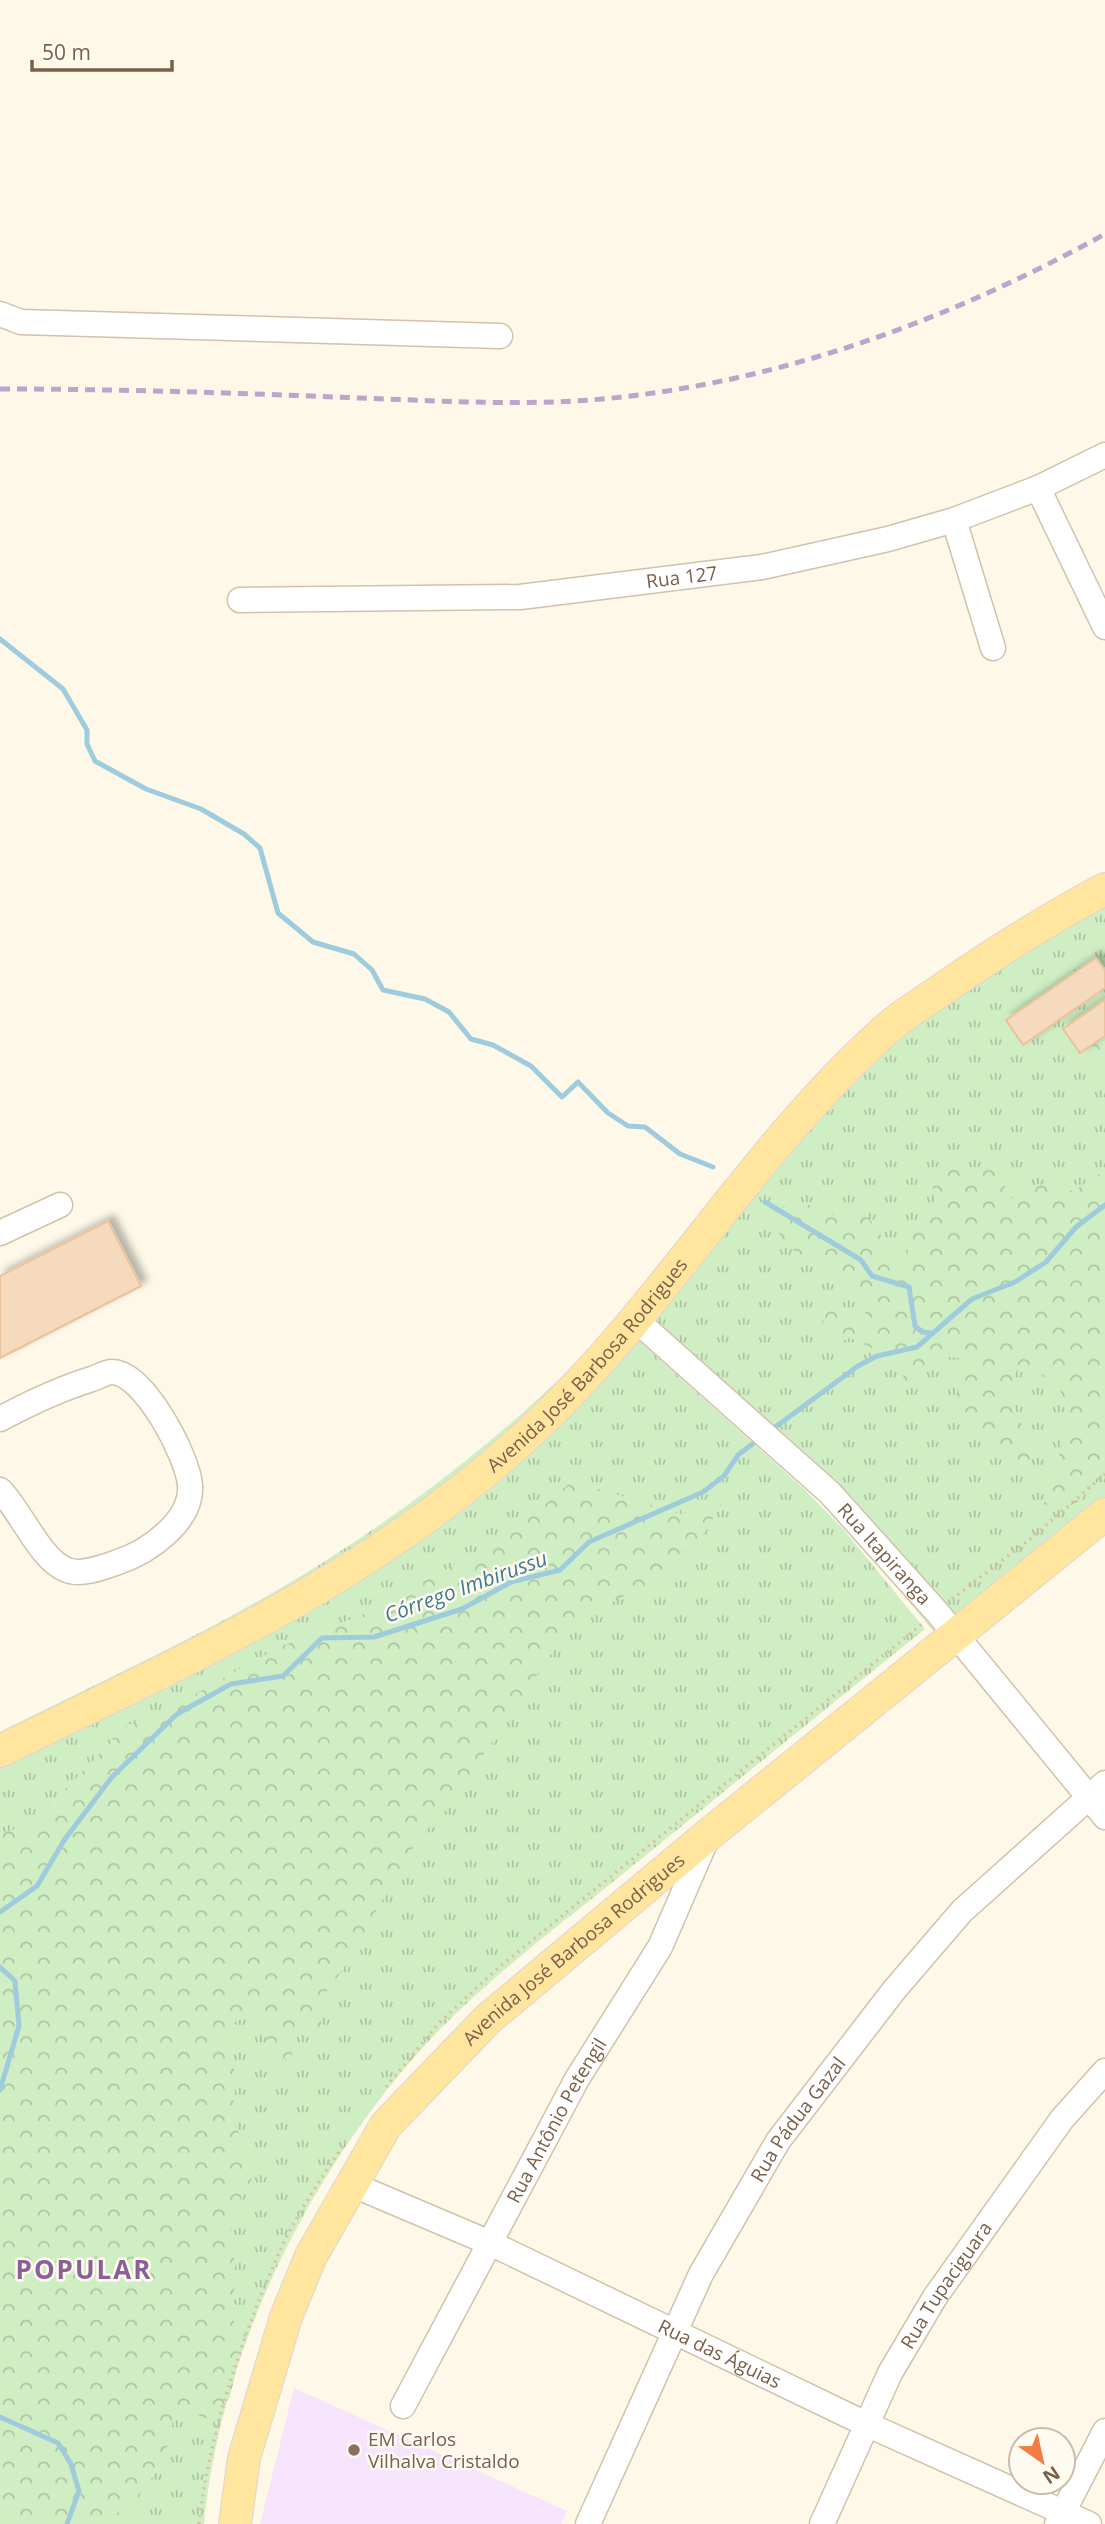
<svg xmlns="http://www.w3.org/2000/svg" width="1105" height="2524" viewBox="0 0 1105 2524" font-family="'Open Sans',sans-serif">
<defs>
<pattern id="grass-tufts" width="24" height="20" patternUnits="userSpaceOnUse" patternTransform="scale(1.75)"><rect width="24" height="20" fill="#d0eec4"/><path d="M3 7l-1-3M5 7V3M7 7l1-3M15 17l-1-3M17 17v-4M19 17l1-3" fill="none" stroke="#aec4a1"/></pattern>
<pattern id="forest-crowns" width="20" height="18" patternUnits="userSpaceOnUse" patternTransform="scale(1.75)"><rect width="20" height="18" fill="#d0eec4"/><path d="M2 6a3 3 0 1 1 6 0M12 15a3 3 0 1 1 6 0" fill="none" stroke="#aec4a1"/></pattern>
<filter id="shadow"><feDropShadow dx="6" dy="-6" stdDeviation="3.5" flood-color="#0004"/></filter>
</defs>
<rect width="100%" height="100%" fill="#fef8e8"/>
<path fill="#f5e4fb" d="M294,2388L567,2511L561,2524H260Z"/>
<path fill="url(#grass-tufts)" d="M1105,903V1510L942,1642L861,1543L821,1502L634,1334L841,1092L896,1042L957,995Z
M617,1321L804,1489L844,1530L925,1629C823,1711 721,1794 619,1877C547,1935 470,1992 410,2062C301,2189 220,2357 204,2524H0V1732C105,1679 215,1630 314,1568C426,1498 527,1417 617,1321Z"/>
<path fill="url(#forest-crowns)" d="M1105,1019V1071L1095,1066L1091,1044Z
M997,1160L1007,1175L1003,1203L1037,1184L1074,1191L1105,1170V1466L1080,1501L1060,1510L1044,1504L1071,1416L1056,1381L1019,1367L1007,1389C1015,1414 1030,1434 1032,1460L1013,1464L968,1432L958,1395L960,1358L933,1355L925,1375L913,1386L903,1380L905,1354L887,1355L850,1338L837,1343L824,1331L821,1298H832L860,1323L866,1311L858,1288L840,1269L807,1261L787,1245L774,1227L776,1210L799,1201L840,1218L861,1210L877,1228L898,1268L908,1259C906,1229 914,1222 935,1202L931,1177L951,1163L976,1168Z
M572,1481L680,1514L722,1503L705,1532L653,1582L572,1622L449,1807C391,1858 372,1939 322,1997L321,2027L289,2036L293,2057L276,2061L257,2012L233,2023L225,2046L237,2076L231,2117L257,2170L238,2203L230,2234L235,2265L233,2320L245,2338L229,2399L213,2421L180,2408L173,2414L171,2437L159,2469L136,2498L104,2524H0V1833L30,1825L129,1724L153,1718L277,1648L366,1613L487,1547L538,1511Z"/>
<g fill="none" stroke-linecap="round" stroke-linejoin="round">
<path stroke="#9fccdd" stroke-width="5" d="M0,639L63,689L87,730V744L95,761L146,789L201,809L244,834L260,848L278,913L313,942L354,954L372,970L383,990L425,999L449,1012L471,1039L493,1045L531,1066L562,1097L578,1082L608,1113L628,1126L645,1127L680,1154L713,1167
M765,1202L861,1260L872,1276L909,1287L915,1326L922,1332L931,1333
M770,1431L858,1366L877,1356L917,1347L972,1299L1015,1282L1046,1262L1076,1227L1105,1205
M0,1912L37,1886L65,1839L112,1777L177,1714L231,1684L283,1676L322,1638L374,1637L462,1609L511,1582L560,1570L589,1542L703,1492L724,1476L738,1455L759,1439
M0,1967L15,1981L19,2026L0,2090
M0,2417L58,2443L71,2464L79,2491L67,2524"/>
</g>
<path fill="#f6dabd" stroke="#eac29b" stroke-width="2" filter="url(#shadow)" d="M1096,958L1105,970V988L1023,1045L1006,1020Z
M1105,1000V1036L1080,1053L1063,1029Z
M108,1221L141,1286L0,1358V1276Z"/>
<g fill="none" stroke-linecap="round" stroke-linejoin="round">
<defs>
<g id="minor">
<path d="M0,314L21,322L500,336"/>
<path d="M1038,488L1105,627"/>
<path d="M954,520L993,648"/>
<path id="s1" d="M240,600L520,597L762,567L888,539L954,520L1038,488L1105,455"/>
<path d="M0,1233L60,1205"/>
<path id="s2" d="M635,1319L830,1493L936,1611L1105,1817"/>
<path d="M0,1419C30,1403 59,1389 92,1379C98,1377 106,1372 112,1372C144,1372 188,1457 190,1485C193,1521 148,1552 118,1562C104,1567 82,1576 67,1570C40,1560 21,1511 0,1490"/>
<path id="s3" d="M351,2184L490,2243L866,2424L1089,2524"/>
<path id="s4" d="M403,2406L577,2079L660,1947L708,1836"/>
<path id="s5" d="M588,2524L701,2274L778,2141L895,1989L962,1911L1105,1783"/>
<path id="s6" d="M822,2524L890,2373L935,2297L1062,2119L1105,2071"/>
<path d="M1057,2524L1105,2431"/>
</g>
<g id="major">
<path id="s7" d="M0,1751C196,1655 386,1572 545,1418C670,1297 758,1143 889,1027C906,1012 928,1000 947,986C998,951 1050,918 1105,889"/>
<path id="s8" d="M235,2524L244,2458L286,2317L311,2256L386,2125L488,2019L708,1835L1105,1514"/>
</g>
</defs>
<use href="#minor" stroke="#d2c1ab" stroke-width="27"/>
<use href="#major" stroke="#ddd6d0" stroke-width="34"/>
<path stroke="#dcbd9f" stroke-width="3.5" stroke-dasharray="2 5" stroke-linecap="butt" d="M952,1599L1034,1536L1105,1474
M386,2087L439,2023L498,1968L922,1624
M199,2524C209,2432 245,2328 283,2244C300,2209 323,2176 344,2144"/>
<use href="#minor" stroke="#fff" stroke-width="24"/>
<use href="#major" stroke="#ffe59e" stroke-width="32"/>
<path stroke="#bca4ca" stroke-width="5" stroke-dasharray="10 7" stroke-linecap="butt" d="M0,389C120,389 239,393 359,398C446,401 535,407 622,397C792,378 955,317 1105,234"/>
</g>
<circle fill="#8d6e63" stroke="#fffbf0" stroke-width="2.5" cx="354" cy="2450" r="7"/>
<g text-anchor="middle" stroke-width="5" stroke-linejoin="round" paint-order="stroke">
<g font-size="19" fill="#7b6049" stroke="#fffbf0">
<text dy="7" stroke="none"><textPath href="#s1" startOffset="443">Rua 127</textPath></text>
<text dy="7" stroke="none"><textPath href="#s7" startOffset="709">Avenida José Barbosa Rodrigues</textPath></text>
<text dy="7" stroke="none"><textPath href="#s2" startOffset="343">Rua Itapiranga</textPath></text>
<text dy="7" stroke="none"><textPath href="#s8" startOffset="688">Avenida José Barbosa Rodrigues</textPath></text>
<text dy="7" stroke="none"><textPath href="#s5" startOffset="457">Rua Pádua Gazal</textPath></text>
<text dy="7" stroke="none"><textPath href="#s4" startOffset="324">Rua Antônio Petengil</textPath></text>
<text dy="7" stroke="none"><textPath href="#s6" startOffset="270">Rua Tupaciguara</textPath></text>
<text dy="7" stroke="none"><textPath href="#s3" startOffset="406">Rua das Águias</textPath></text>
</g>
<g font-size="19" fill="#785e54" stroke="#fffbf0" text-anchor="start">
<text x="368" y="2446">EM Carlos<tspan x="368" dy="22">Vilhalva Cristaldo</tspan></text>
</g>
<g font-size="21" font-style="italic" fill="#407a90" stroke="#fffbf0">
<text transform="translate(466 1587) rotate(-20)" y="7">Córrego Imbirussu</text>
</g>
<g font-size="26" font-weight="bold" letter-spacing="2" fill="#8b6097" stroke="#fffbf0">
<text x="84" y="2279">POPULAR</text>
</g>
</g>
<g transform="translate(1042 2461) rotate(146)"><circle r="33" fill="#fffbf0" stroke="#cabdad" stroke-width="2"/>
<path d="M0-5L12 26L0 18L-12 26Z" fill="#f17d43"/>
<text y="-10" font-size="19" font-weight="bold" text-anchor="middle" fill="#7b6049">N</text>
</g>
<path d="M32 60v10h140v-10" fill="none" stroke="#7b6049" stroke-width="3.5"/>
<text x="42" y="60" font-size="21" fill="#7b6049" stroke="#fffbf0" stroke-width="5" paint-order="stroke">50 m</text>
</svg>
